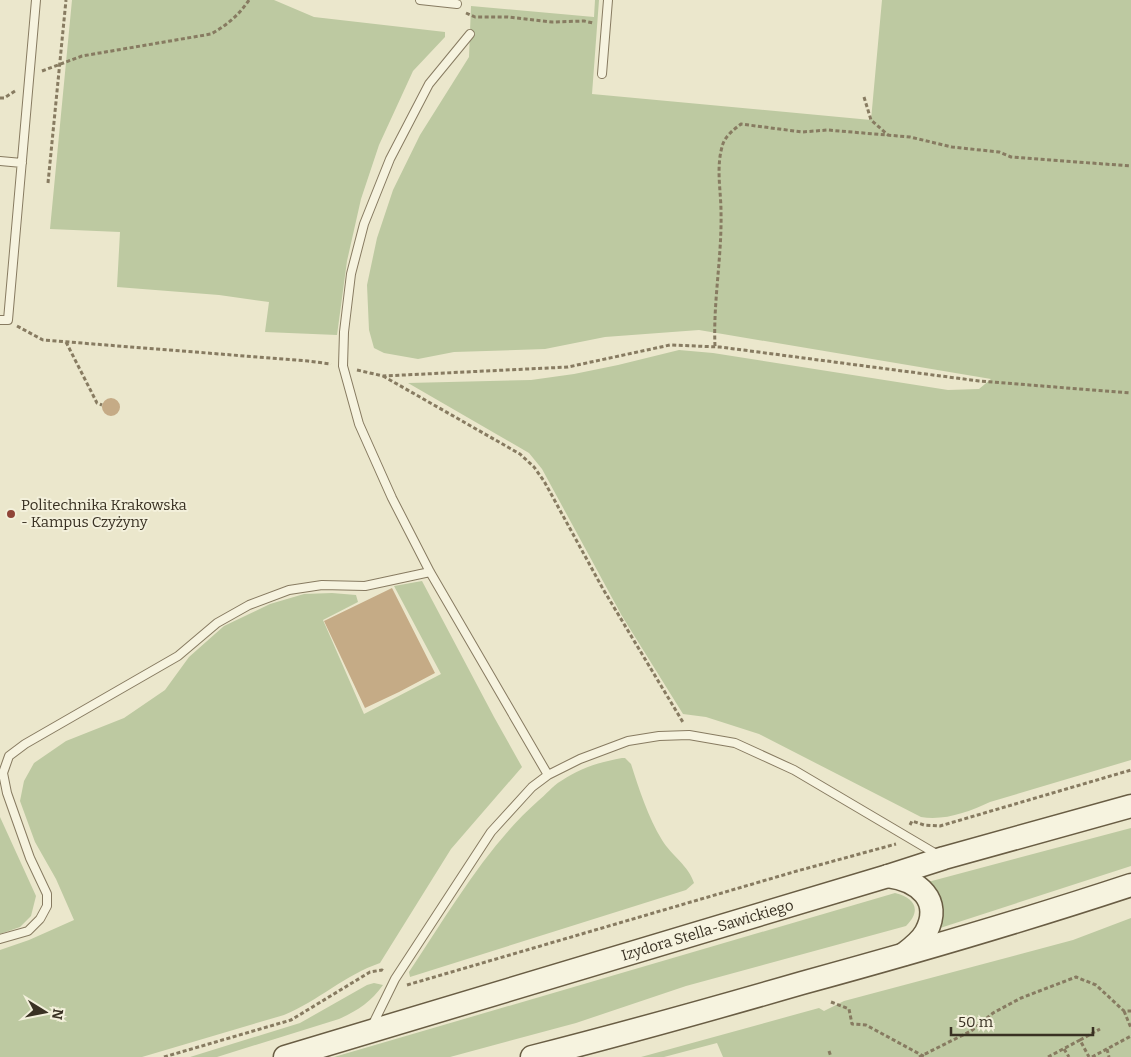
<svg xmlns="http://www.w3.org/2000/svg" width="1131" height="1057" viewBox="0 0 1131 1057" font-family="Bitter,serif">
<rect width="100%" height="100%" fill="#ebe7cc"/>
<path fill="#bdc9a1" d="M72,0H274L314,17L445,32V37L413,71L379,145L361,199L347,261L337,335L265,332L269,302L219,295L117,287L120,232L50,229Z
M595,0H599L592,94L871,120L882,0H1131V760L990,802C969,812 944,821 921,817L759,734L706,717L683,714L622,616L542,469L529,453L408,383L531,380L574,374L618,365L679,350L713,353L948,390L979,389L991,379L699,330L605,337L545,349L454,352L418,359L384,353L374,348L369,330L367,285L377,238L393,190L420,135L469,57L471,6L594,17Z
M422,581L494,717L522,767L451,849L380,963C345,975 318,1001 284,1015L142,1057H0V950L29,940L74,920L56,879L35,842L20,801L24,781L34,763L66,741L124,718L165,690L189,657L224,626L270,604L304,594L332,593L356,595L358,602L323,620L364,714L441,674L394,586Z
M622,758H625L631,764C639,789 648,817 662,840C671,855 689,866 694,883L686,890L410,977L409,972C448,914 486,847 538,801C546,795 552,786 561,781C580,768 600,762 622,758Z
M0,817L36,896L31,916L20,927L0,934Z
M1131,828V866L937,929C937,913 943,893 928,882Z
M895,893C915,898 922,910 906,926L686,986L576,1023L450,1057H334Z
M1131,918V1057H723L717,1043L664,1057H641L819,1008L824,1011L844,1001L1073,940Z
M374,983L383,985C371,1002 357,1011 339,1019L217,1057H190L300,1023L367,985Z"/>
<path fill="#c5ab86" d="M102 407a9 9 0 1 1 18 0a9 9 0 1 1-18 0Z
M392,588L435,673L399,692L365,708L324,621Z"/>
<g fill="none" stroke-linecap="round" stroke-linejoin="round">
<defs>
<path id="lane" d="M420,0L457,4
M470,34L429,84L390,159L364,224L351,274L344,332L343,366L359,424L392,498L430,572L548,775
M602,74L608,0
M0,161L22,163
M0,320H8L36,0
M0,939L28,931L40,919L47,906V894L30,858L7,793L3,773L9,756L25,744L178,656L217,623L249,605L289,590L322,585L365,586L430,572
M372,1026L395,979L491,832L532,787L548,775L580,759L628,741L659,736L689,735L735,743L794,770L938,855"/>
<g id="secondary">
<path d="M888,876C918,880 943,900 926,932C921,941 912,948 904,954"/>
<path id="s1" d="M285,1057L888,876L944,858L1131,806"/>
<path d="M532,1057C623,1034 712,1009 802,983C912,953 1022,921 1131,885"/>
</g>
</defs>
<use href="#lane" stroke="#877b61" stroke-width="10"/>
<use href="#secondary" stroke="#695d44" stroke-width="25"/>
<path stroke="#877b61" stroke-width="3" stroke-dasharray="4 2.5" stroke-linecap="butt" d="M466,13L475,17H508L552,22L584,21L593,23
M42,71L82,56L211,34C226,26 239,15 249,0
M864,97L871,120L888,135
M0,98H4L15,91
M48,183L66,0
M17,326L43,340L308,361L331,364
M66,342L97,403L102,405
M715,346C713,302 722,257 721,212C721,191 716,169 722,147C724,137 733,130 741,124L802,132L828,130L910,137L952,147L999,152L1011,157L1131,166
M357,370L383,376L568,367L670,345L720,347L979,381L1131,393
M383,376L520,454L534,467L544,481L603,589L684,724
M910,825L912,821L924,825L940,826L1131,770
M407,985L797,871L896,844
M831,1002L849,1009L852,1024L866,1025L925,1057
M1124,1011L1131,1028
M1080,1040L1100,1029
M1064,1049L1069,1057
M1107,1049L1109,1057
M829,1051L831,1057
M164,1057L291,1020L370,972L382,970L385,972
M919,1057L971,1031L993,1013L1021,998L1076,977L1096,985L1124,1011H1131
M1048,1057L1080,1040L1089,1057
M1092,1057L1131,1036"/>
<use href="#lane" stroke="#f6f3df" stroke-width="8"/>
<use href="#secondary" stroke="#f6f3df" stroke-width="22"/>
</g>
<circle fill="#904538" stroke="#f3f0db" stroke-width="2" cx="11" cy="514" r="5"/>
<g text-anchor="middle" stroke-width="4" stroke-linejoin="round" paint-order="stroke">
<g font-size="15" fill="#393123" stroke="#f3f0db" text-anchor="start">
<text x="21" y="510">Politechnika Krakowska<tspan x="21" dy="17">- Kampus Czyżyny</tspan></text>
</g>
<g font-size="15" fill="#393123" stroke="#f3f0db">
<text dy="5" stroke="none"><textPath href="#s1" startOffset="441">Izydora Stella-Sawickiego</textPath></text>
</g>
</g>
<g transform="translate(45 1012) rotate(100)" stroke="#f3f0db" stroke-width="4" paint-order="stroke">
<path d="M0-4L9 19L0 12L-9 19Z" fill="#393123"/>
<text y="-8" font-size="14" font-weight="bold" text-anchor="middle" fill="#393123">N</text>
</g>
<path d="M951 1027v8h142v-8" fill="none" stroke="#393123" stroke-width="2.5"/>
<text x="958" y="1027" font-size="15" fill="#393123" stroke="#f3f0db" stroke-width="4" paint-order="stroke">50 m</text>
</svg>
